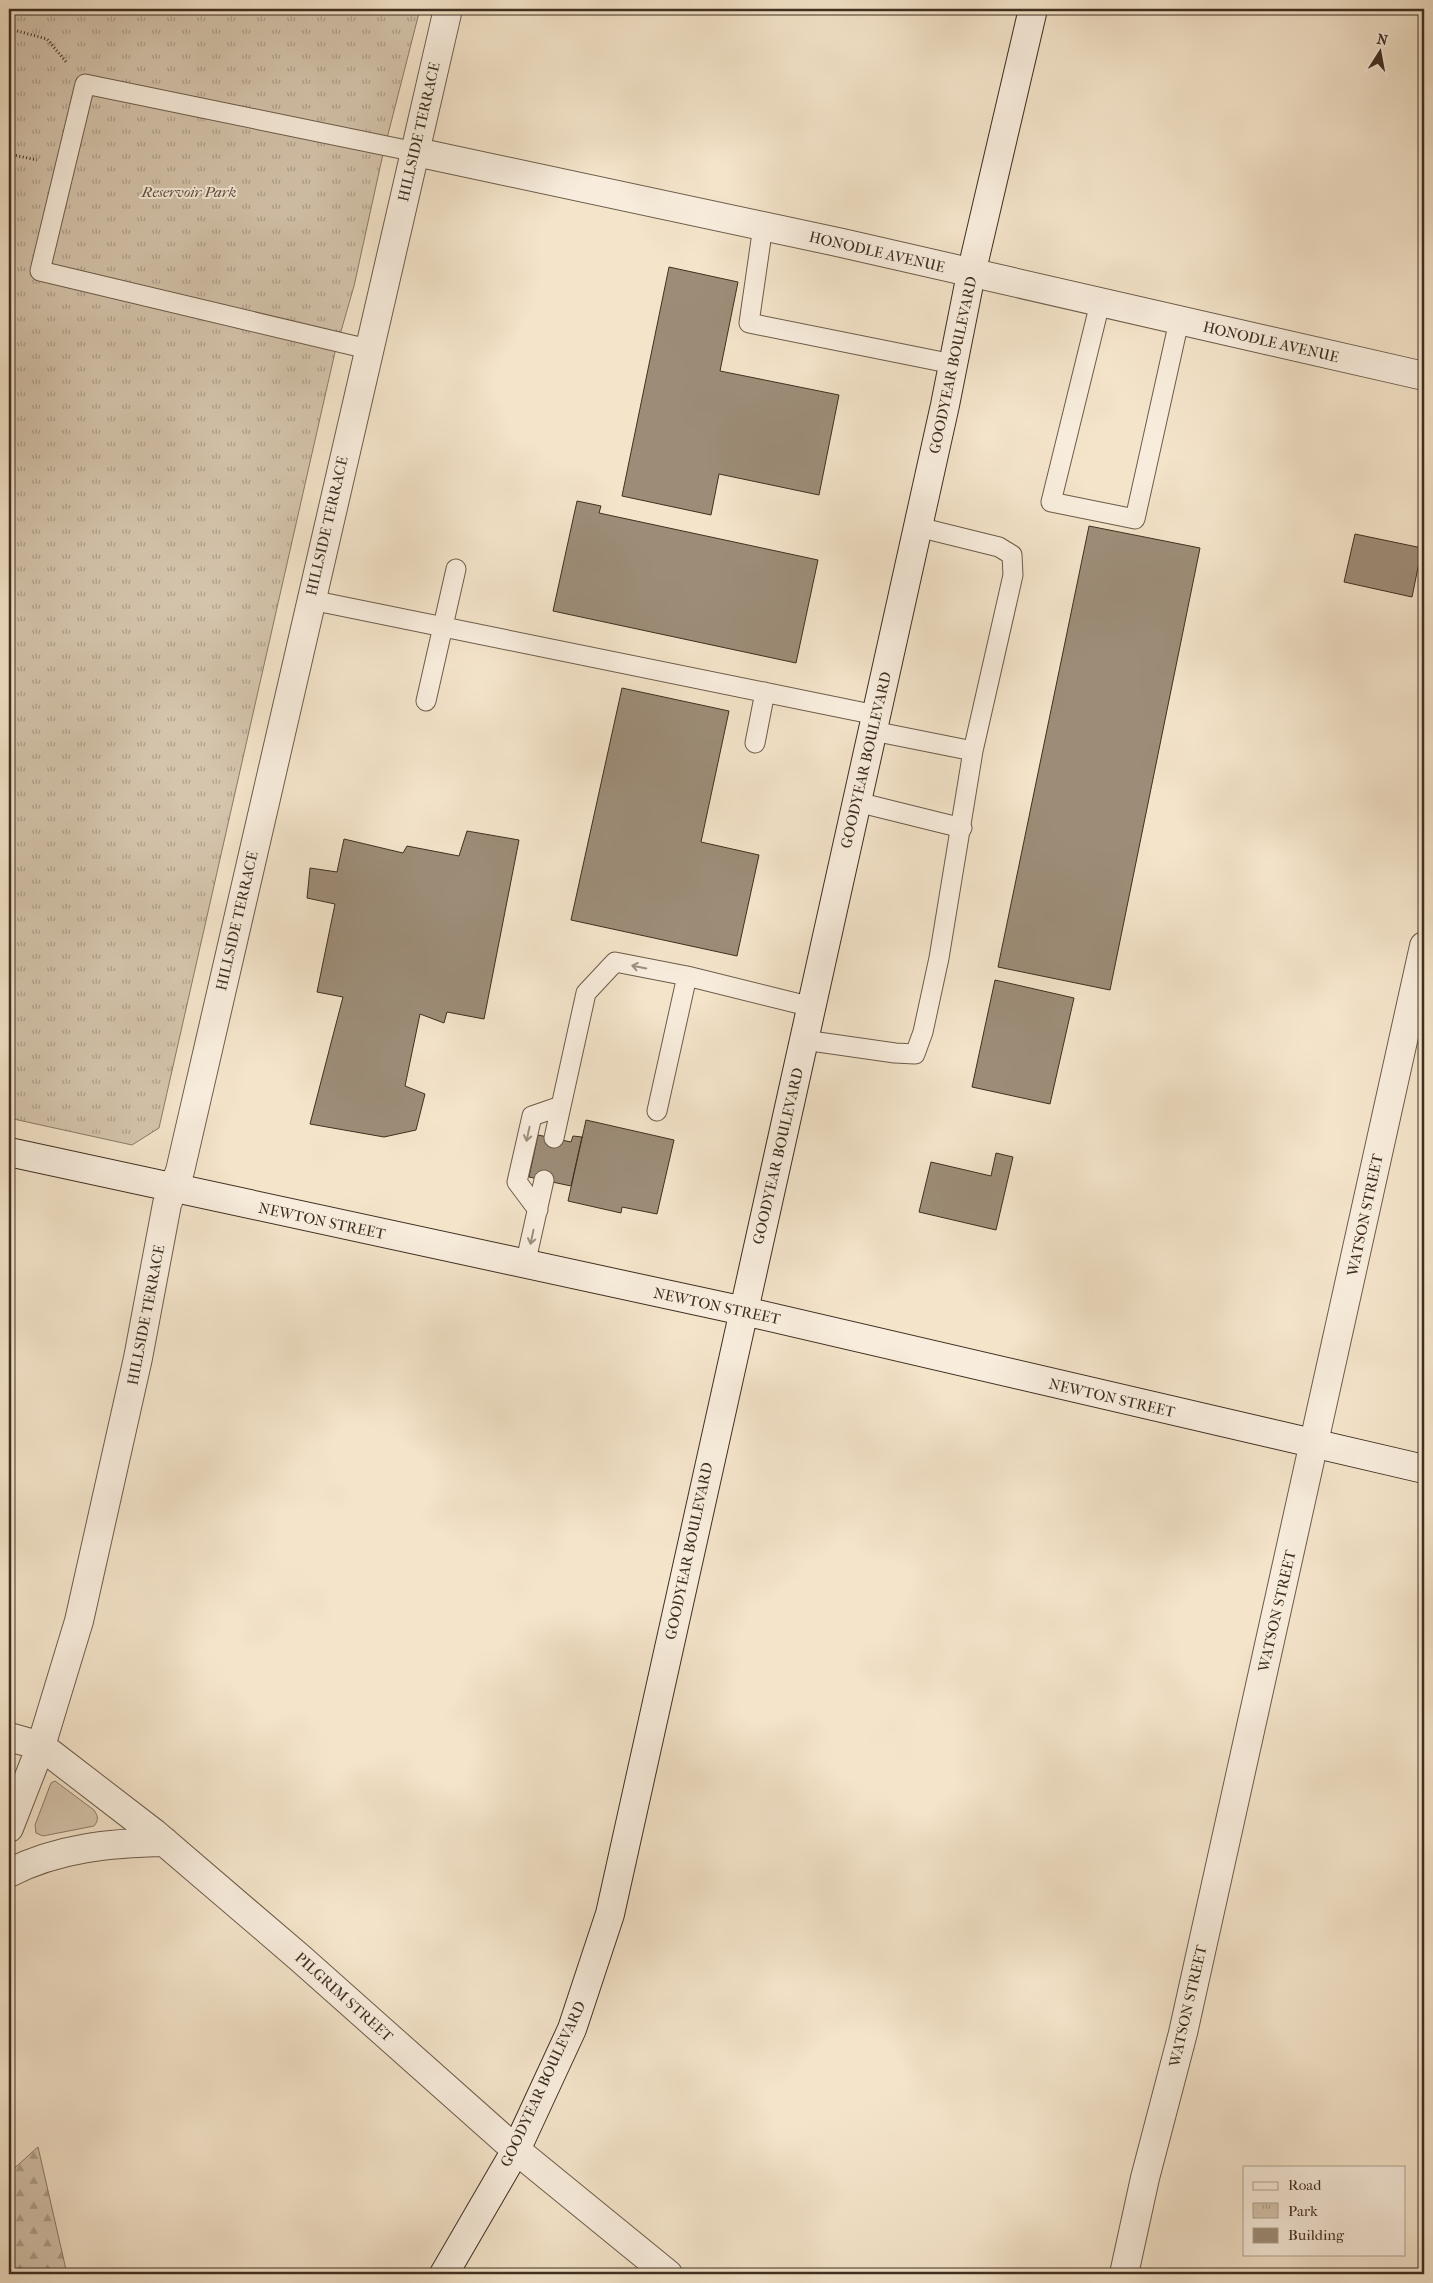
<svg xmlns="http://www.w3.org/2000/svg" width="1433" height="2283" viewBox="0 0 1433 2283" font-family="'IM FELL French Canon',serif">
<defs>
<pattern id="forest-firs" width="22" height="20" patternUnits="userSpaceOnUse" patternTransform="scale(1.25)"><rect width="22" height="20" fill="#d5c5ad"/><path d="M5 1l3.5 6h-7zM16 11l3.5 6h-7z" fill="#aea08c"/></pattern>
<pattern id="park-tufts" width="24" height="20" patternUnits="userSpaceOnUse" patternTransform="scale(1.25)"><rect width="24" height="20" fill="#d5c5ad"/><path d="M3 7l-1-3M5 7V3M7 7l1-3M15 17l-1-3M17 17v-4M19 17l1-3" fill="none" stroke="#aea08c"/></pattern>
</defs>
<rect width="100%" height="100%" fill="#f4e4ca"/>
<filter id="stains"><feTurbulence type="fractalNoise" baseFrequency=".004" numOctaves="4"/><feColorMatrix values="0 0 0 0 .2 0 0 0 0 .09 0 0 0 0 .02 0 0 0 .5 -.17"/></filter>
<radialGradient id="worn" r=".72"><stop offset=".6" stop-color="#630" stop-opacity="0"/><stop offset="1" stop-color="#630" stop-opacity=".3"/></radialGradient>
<path fill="#d5c5ad" stroke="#8a7a66" d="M55,1781L94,1810C98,1816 99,1820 94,1826L43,1836L36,1833L35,1825L51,1783Z"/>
<path fill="url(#forest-firs)" stroke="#8a7a66" d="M38,2147L67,2274H9V2173Z"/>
<path fill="url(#park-tufts)" stroke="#8a7a66" d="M9,9H420L383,154L354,286L335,352L159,1128L132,1145L9,1118Z"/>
<path fill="#9d8d78" stroke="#3f2f20" d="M669,267L738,282L720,371L839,395L819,495L719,474L711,515L622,496Z
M577,501L601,506L599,513L818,560L796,663L553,611Z
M1089,526L1200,548L1110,990L998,967Z
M1355,534L1422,548L1412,597L1344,582Z
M622,688L729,711L701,842L759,855L737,956L571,920Z
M467,831L519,840L484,1019L447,1012L444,1023L420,1014L405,1086L425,1094L416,1130L384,1137L310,1124L343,997L317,992L335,904L307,898L310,868L337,872L344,839L403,853L407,846L459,856Z
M995,980L1074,998L1050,1104L972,1087Z
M586,1120L674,1140L657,1214L622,1207L621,1213L568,1201Z
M538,1135L571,1142L573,1136L582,1137L571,1186L529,1177Z
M996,1153L1013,1157L996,1230L919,1212L931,1162L991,1176Z"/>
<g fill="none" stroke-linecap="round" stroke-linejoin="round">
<defs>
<path id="lane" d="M763,226L749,323L953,364
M1100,303L1051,502L1135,519L1179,321
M368,349L40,271L85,84L416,152
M311,600L876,715
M426,701L456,569
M873,731L973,751L1013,575L1012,555L999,547L918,527
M755,743L765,692
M857,802L962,828
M804,1040L895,1053L915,1054L923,1032L939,958L973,751
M657,1111L687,976L812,1007
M554,1138L586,993L615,962L687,976
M538,1210L517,1182L532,1116L561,1106
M525,1265L544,1180"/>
<path id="street" d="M416,152L842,243L1424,376
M9,1737L41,1746L154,1833L300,1958L516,2150L668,2274
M9,1828L41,1746L79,1621L138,1358L167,1204L180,1171L448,9
M9,1873C57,1848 111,1843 165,1842
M1124,2274L1145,2178L1183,2033L1424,946"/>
<path id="secondary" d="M9,1152L744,1311L1424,1469
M444,2274L516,2150L572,2029L610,1914L945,405L971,274L1033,9"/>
</defs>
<use href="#lane" stroke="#6c5c4a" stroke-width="21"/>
<use href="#street" stroke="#6c5c4a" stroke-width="30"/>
<use href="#secondary" stroke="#3f2f20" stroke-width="30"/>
<path stroke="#3f2f20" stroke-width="3" stroke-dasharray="1 2.5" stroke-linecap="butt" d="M15,9L10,29L47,39L67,63
M9,154L37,160"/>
<use href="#lane" stroke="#f8eddd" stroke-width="19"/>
<use href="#street" stroke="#f8eddd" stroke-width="28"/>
<use href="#secondary" stroke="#f8eddd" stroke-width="28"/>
</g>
<defs><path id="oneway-shaft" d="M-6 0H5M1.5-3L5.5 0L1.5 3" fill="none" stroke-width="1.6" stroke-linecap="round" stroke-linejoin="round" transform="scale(1.25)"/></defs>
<g stroke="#9c8e7e">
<use href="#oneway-shaft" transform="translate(639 967) rotate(-169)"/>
<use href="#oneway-shaft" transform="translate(528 1134) rotate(102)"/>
<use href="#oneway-shaft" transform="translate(532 1237) rotate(102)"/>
</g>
<g text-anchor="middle" stroke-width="4" stroke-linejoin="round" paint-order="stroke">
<g font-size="15" fill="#3f2f20" stroke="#f8eddd">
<text transform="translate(419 132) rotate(-77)" y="5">HILLSIDE TERRACE</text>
<text transform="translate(877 252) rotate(13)" y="5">HONODLE AVENUE</text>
<text transform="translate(1271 342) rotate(13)" y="5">HONODLE AVENUE</text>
<text transform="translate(953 365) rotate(-78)" y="5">GOODYEAR BOULEVARD</text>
<text transform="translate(327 526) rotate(-77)" y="5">HILLSIDE TERRACE</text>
<text transform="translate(866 760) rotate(-77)" y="5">GOODYEAR BOULEVARD</text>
<text transform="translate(237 921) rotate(-77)" y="5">HILLSIDE TERRACE</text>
<text transform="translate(778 1156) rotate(-77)" y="5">GOODYEAR BOULEVARD</text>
<text transform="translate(1365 1215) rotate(-78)" y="5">WATSON STREET</text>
<text transform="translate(322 1221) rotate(12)" y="5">NEWTON STREET</text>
<text transform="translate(717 1306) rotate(12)" y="5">NEWTON STREET</text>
<text transform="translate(146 1315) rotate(-79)" y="5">HILLSIDE TERRACE</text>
<text transform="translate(1112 1398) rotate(13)" y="5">NEWTON STREET</text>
<text transform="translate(689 1551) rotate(-78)" y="5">GOODYEAR BOULEVARD</text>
<text transform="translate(1277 1611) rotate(-77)" y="5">WATSON STREET</text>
<text transform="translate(344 1997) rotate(42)" y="5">PILGRIM STREET</text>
<text transform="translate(1188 2006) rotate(-77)" y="5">WATSON STREET</text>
<text transform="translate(543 2084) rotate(-65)" y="5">GOODYEAR BOULEVARD</text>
</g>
<g font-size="15" font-style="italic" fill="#5d4d3c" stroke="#f8eddd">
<text x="189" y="197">Reservoir Park</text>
</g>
</g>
<rect width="1433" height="2283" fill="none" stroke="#f4e4ca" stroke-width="30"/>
<rect x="10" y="10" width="1413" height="2263" fill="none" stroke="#3f2f20" stroke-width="2.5"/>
<rect x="15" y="15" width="1403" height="2253" fill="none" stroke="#3f2f20"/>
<rect x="1243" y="2166" width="162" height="90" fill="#f8eddd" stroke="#aea191"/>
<rect x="1253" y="2182" width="25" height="8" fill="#f8eddd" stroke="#aea191"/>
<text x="1288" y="2190" font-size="15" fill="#3f2f20">Road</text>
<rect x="1253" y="2203" width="25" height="15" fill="url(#park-tufts)" stroke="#aea191"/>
<text x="1288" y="2216" font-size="15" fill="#3f2f20">Park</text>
<rect x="1253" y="2228" width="25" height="15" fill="#9d8d78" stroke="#aea191"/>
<text x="1288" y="2240" font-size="15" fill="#3f2f20">Building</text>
<g transform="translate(1380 52) rotate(11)" stroke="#f8eddd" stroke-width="4" paint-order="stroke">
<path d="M0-4L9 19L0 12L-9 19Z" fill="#3f2f20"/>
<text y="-8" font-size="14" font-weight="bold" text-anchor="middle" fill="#3f2f20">N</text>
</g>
<rect width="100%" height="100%" filter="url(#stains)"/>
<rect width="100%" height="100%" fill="url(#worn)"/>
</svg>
